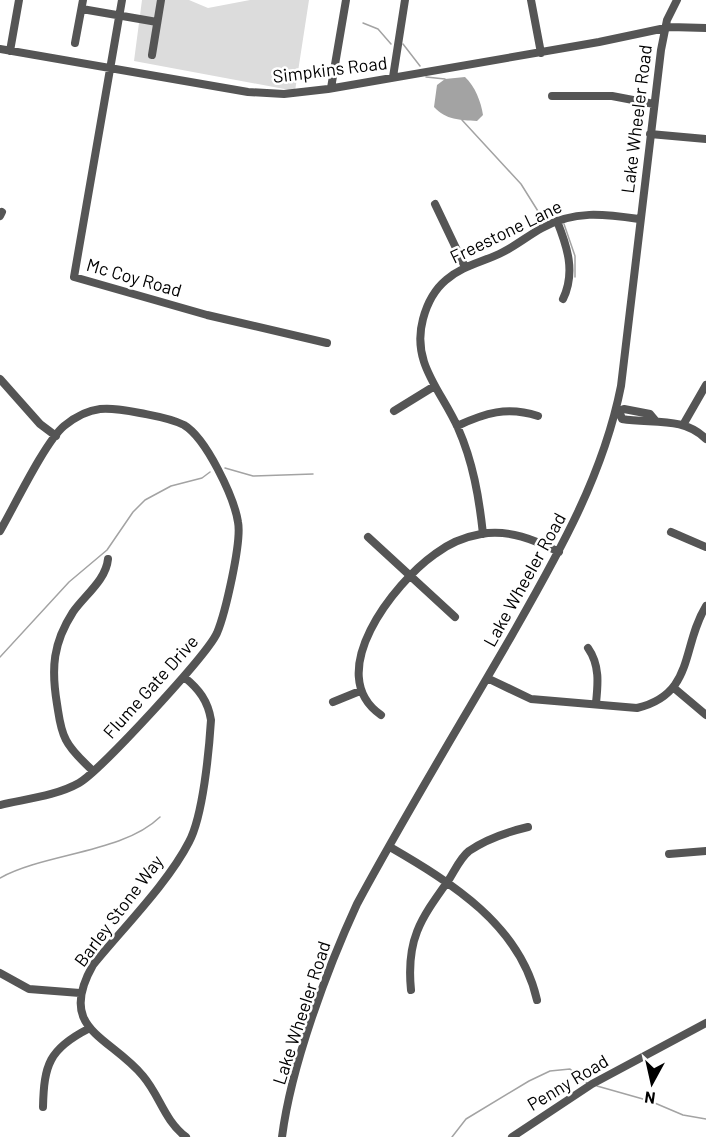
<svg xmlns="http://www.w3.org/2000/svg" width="706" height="1137" viewBox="0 0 706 1137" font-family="Barlow,sans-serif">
<rect width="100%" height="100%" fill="#fff"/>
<path fill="#dcdcdc" d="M142,0H189L208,8L250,0H309L295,91L134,61Z"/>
<path fill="#a3a3a3" d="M465,77C475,86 481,102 483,115L477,121C460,120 446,120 434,107L437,85L445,79Z"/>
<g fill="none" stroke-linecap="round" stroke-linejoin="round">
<path stroke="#a3a3a3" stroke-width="1.5" d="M363,23L378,29L391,44
M403,44L420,66
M426,77L445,79
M462,120L521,184L541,216
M564,224L575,256V277
M225,468L253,476L313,474
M0,657L69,582L107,550L133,512L145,500L171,486L202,478L210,472
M0,878C45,853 123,853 160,817
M597,1086L650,1101L683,1115L706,1119
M452,1137L466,1119L529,1081L550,1071L570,1069L587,1083"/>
<path stroke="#555" stroke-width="8" d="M122,0L74,277L207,315L327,343
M531,0L541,53
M82,9L157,22
M75,43L83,0
M0,49L248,92L284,94L328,89L599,42L670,27L706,28
M10,51L19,0
M152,55L161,0
M393,77L405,0
M331,88L346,0
M552,96H612L654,104
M650,134L706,139
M435,204L465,267
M0,216L2,212
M557,221C567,246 576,272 563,299
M0,379L40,424L56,436
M394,411L433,387
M616,412L624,409L650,414L655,420
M620,413L622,419C651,424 684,416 706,439
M683,425L706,385
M457,426C485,413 507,406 538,416
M0,531C14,507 45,442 64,426C91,404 108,407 140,413C155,416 170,418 184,425C206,438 234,497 238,522C242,542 225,614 217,633C207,655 100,771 79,783C56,796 25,799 0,805
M671,532L706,547
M483,534C479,497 473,462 458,428C441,390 411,363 423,319C427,304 434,290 446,280C463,265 484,262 503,252C517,245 529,235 542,228C574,210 604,214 639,219
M368,537L455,617
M588,648C600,665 598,684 596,703
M184,677C199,689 208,701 211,720C209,751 203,816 189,842C168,883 123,928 93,965C56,1030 110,1036 143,1076C160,1096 164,1120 186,1137
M487,678L531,699L637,708C695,694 681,647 706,606
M674,688L706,715
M333,702L360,691
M381,715C322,674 394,583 435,554C448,544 464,537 481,534C509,529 535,540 559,552
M93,771C83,761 72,752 66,740C60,729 59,716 57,704C51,668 53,643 73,612C85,595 106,580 108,559
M390,847C452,883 520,925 537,1000
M669,854L706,851
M0,973L29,989L80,993
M411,990C406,940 420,920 448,881C454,872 460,858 469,851C488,838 507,832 528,827
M43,1107C44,1065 49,1049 88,1029
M282,1137C291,1066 327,969 357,904C406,813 460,725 512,635C557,556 603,477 621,386L661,50L667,20L677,0
M512,1137L592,1084L706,1023"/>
</g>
<g text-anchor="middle" stroke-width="5" stroke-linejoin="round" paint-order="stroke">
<g font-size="18" fill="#000" stroke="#fff">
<text transform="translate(330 70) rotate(-7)" y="6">Simpkins Road</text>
<text transform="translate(637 119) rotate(-83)" y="6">Lake Wheeler Road</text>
<text transform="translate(506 232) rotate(-26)" y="6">Freestone Lane</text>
<text transform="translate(134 278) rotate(16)" y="6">Mc Coy Road</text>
<text transform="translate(525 580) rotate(-61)" y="6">Lake Wheeler Road</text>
<text transform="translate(151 687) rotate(-48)" y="6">Flume Gate Drive</text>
<text transform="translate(119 911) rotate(-53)" y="6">Barley Stone Way</text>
<text transform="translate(302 1013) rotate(-72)" y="6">Lake Wheeler Road</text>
<text transform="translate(568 1083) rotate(-31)" y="6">Penny Road</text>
</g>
</g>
<g transform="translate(652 1083) rotate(188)" stroke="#ffffff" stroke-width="4.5" paint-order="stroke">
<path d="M0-4.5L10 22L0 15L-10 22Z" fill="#000000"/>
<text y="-9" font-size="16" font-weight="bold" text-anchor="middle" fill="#000000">N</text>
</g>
</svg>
